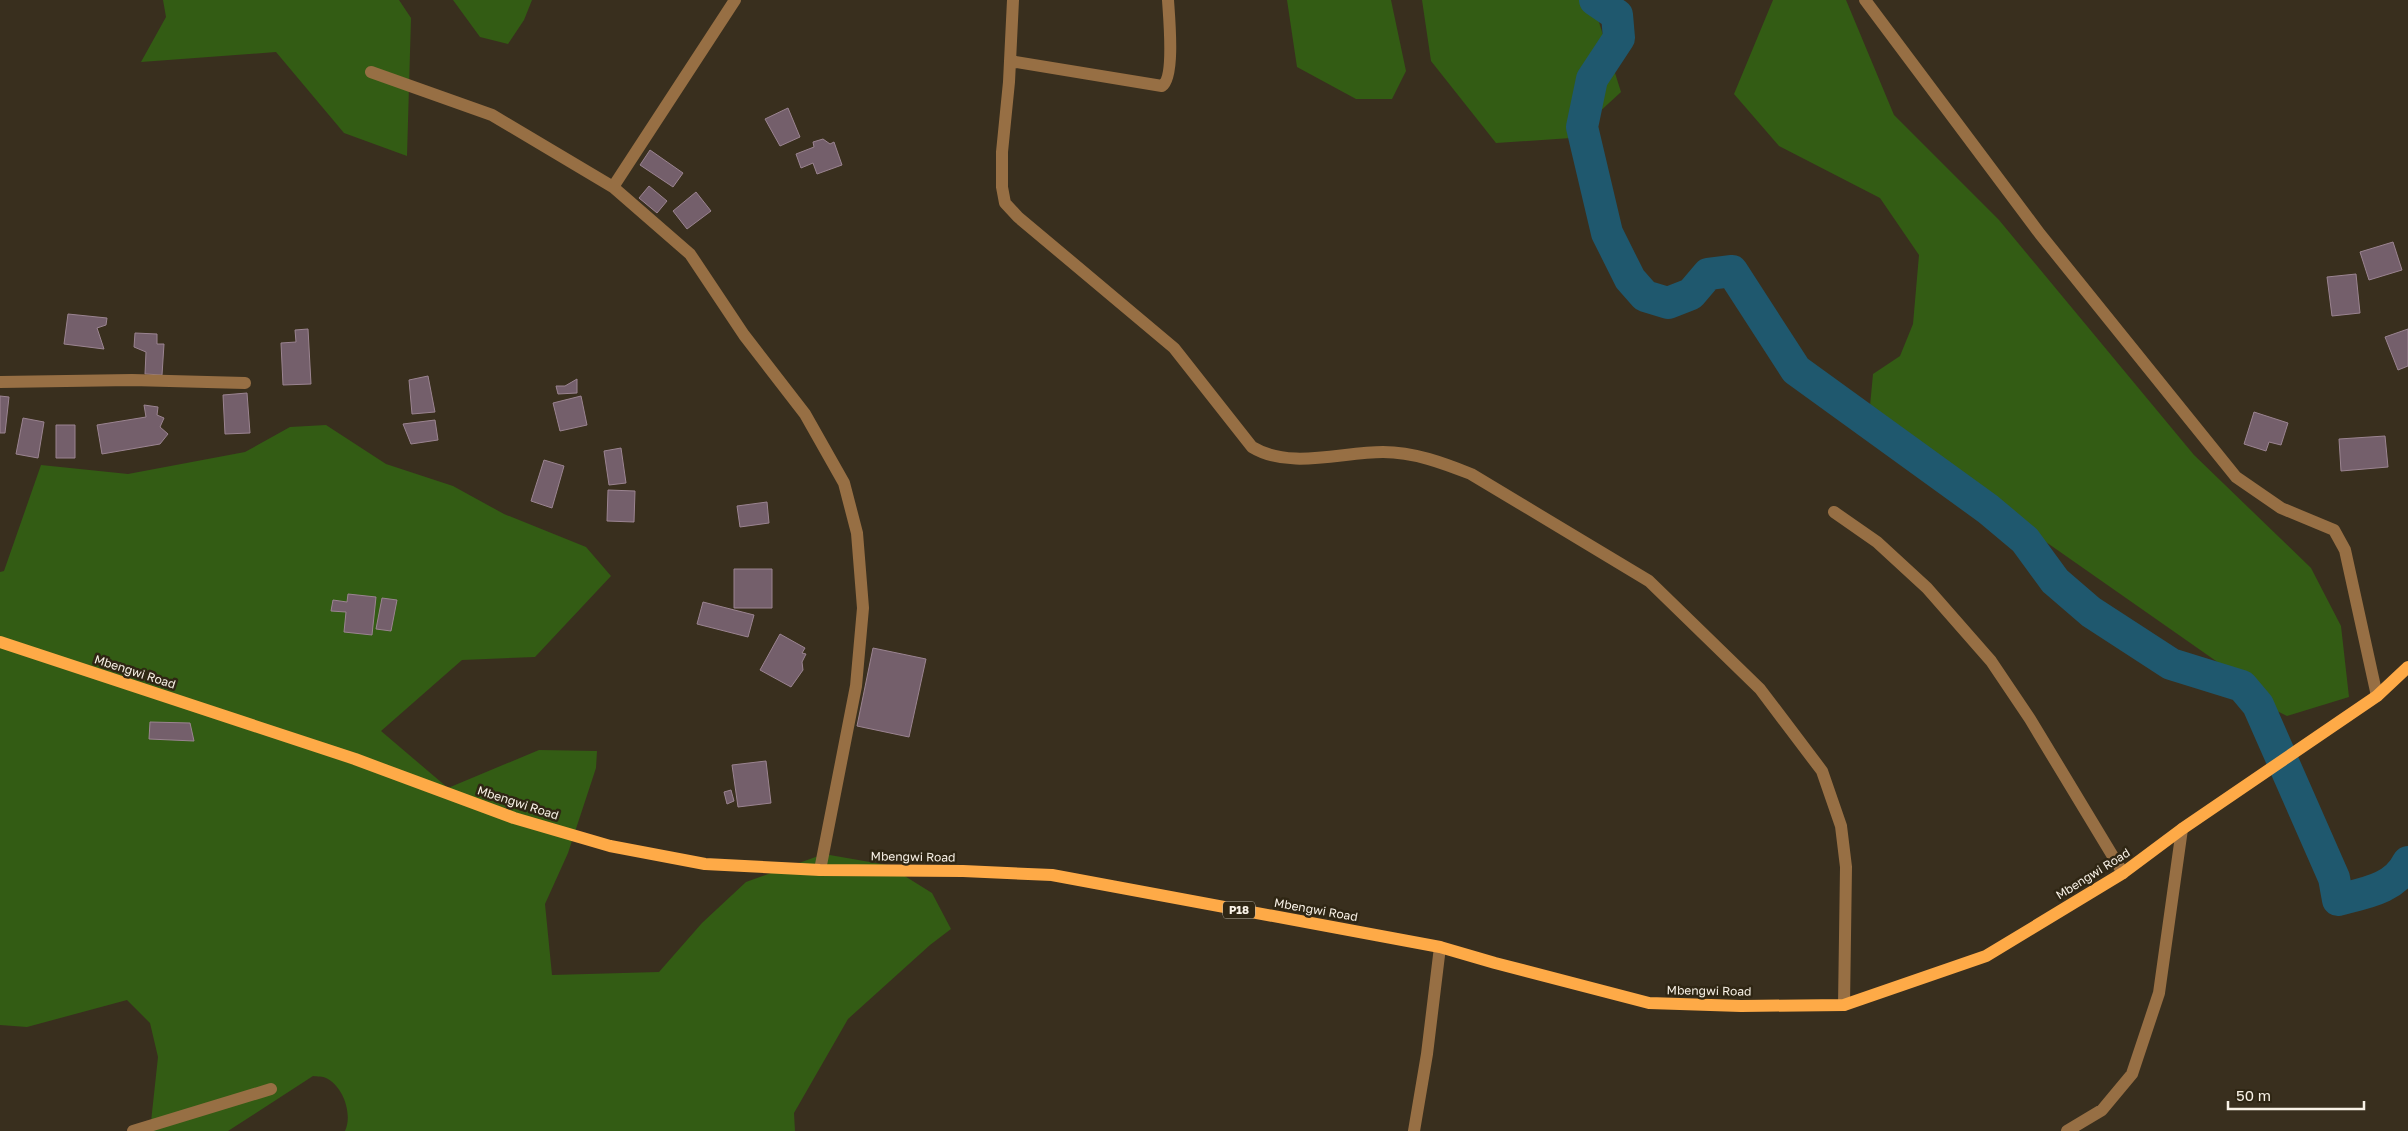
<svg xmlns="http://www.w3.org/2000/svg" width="2408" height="1131" viewBox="0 0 2408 1131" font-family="'Golos Text',sans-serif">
<rect width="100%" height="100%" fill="#392f1e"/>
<path fill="#335c14" d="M163,0H399L411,18L407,156L344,133L276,52L141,62L166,17Z
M453,0H532L524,20L508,44L480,37Z
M1287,0H1391L1406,71L1392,99H1356L1297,67Z
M1422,0H1592L1621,92L1571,138L1496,143L1431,61Z
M1773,0H1846L1894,115L1999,220L2194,455L2311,568L2341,626L2349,697L2287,716L2257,701L2236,675L1919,453L1870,406L1873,374L1900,356L1913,324L1919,255L1880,198L1779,146L1734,94Z
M326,425L386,464L453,486L504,514L586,547L611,576L535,657L462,660L381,731L448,788L539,750L597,751L596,768L568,853L545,904L552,975L659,972L702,923L746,882L824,854L887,865L932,893L951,929L930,945L848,1019L794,1113L795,1131H345C353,1114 343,1086 326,1078C323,1076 317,1077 313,1076L228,1131H150L158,1057L150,1023L127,1000L27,1027L0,1025V572L4,571L41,465L128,474L245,452L290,427Z"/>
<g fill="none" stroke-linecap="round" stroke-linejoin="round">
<path stroke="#1f586e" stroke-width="32" d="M1595,0L1617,15L1619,38L1592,79L1582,127L1607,233L1630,279L1645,296L1668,303L1691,294L1708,274L1732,271L1796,370L1988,509L2025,540L2055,581L2091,612L2171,664L2242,686L2258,705L2334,878L2338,900C2365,893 2395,889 2408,862"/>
</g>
<path fill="#745f6b" stroke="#9b8491" d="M788,108L800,137L780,146L765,119Z
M823,139L830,144L834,142L842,165L817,174L813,163L801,168L796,154L814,147L813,142Z
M650,150L683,173L673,187L640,165Z
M649,186L667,201L657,213L639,198Z
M696,192L711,211L687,229L673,211Z
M2393,242L2402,270L2369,280L2360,252Z
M2356,274L2360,313L2332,316L2327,277Z
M68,314L107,318L106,325L97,328L104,349L64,344Z
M308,329L311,384L283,385L281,343L296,342L295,330Z
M2408,329V366L2398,370L2385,337Z
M135,333L157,334V344H164L162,375L145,374L146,352L134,347Z
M428,376L435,412L412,414L409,380Z
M577,379V393L558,394L556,386H565Z
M247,393L250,433L225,434L223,395Z
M0,396L9,397L5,433H0Z
M581,396L587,425L560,431L553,403Z
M144,405L158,407L157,415L164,418L160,427L168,434L160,444L102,454L97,425L146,417Z
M2254,412L2288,423L2281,445L2269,442L2266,451L2244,444Z
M23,418L44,422L38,458L16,454Z
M435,420L438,440L411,444L403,424Z
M56,425H75V458H56Z
M2385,436L2388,467L2341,471L2339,439Z
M621,448L626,483L609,485L604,451Z
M544,460L564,466L552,508L531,501Z
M608,490L635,491L634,522L607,521Z
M767,502L769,523L740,527L737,506Z
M734,569H772V608H734Z
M348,594L376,597L372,635L344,632L346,612L331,611L333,600L347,602Z
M382,598L397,600L391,631L376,629Z
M703,602L754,615L748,637L697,624Z
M780,634L805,648L802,653L806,654L802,662L803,670L791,687L760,670Z
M873,648L926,659L909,737L857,726Z
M150,722L190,723L194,741L149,739Z
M766,761L771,803L738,807L732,765Z
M731,790L734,801L727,804L724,792Z"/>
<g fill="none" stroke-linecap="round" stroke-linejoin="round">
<path stroke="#976f44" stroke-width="12" d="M1013,0L1009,82L1002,152V187L1005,203L1018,217L1174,348L1252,447C1290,470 1341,452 1383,452C1414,452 1443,463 1471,474L1649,581L1760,689L1822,771L1841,826L1846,867L1844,1005
M1865,0L2040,234L2236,477L2281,508L2334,530L2345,550L2377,696
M1010,61L1162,86C1175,78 1169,16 1168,0
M371,72L492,115L613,187L690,254L744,335L805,414L844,483L857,533L863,608L856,686L820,870
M613,187L735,0
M0,382L132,380L245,383
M1834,512L1877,542L1927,588L1991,661L2030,719L2123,873
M133,1131L271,1089
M1414,1131L1427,1054L1440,947
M2067,1131L2102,1110L2132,1074L2159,993L2182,829"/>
<path stroke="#feaa47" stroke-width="12" d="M0,642L355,759L514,818L610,846L705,864L820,870L963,871L1052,875L1440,947L1495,963L1649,1003L1741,1006L1844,1005L1986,956L2123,873L2182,829L2377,696L2408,667"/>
</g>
<g text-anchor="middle" stroke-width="5" stroke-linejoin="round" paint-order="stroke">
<rect fill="#2f2614" stroke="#bcb5a8" stroke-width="1" x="1223" y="901.5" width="32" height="17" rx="4"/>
<g font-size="11" font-weight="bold" fill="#f9f2e7">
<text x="1239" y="914">P18</text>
</g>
<g font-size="12" fill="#f9f2e7" stroke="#2f2614">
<text transform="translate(135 672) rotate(18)" y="4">Mbengwi Road</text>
<text transform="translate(518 803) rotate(18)" y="4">Mbengwi Road</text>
<text transform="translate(913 857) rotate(1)" y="4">Mbengwi Road</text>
<text transform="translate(2093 874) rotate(-32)" y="4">Mbengwi Road</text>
<text transform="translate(1316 910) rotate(10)" y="4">Mbengwi Road</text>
<text transform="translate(1709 991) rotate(1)" y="4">Mbengwi Road</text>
</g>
</g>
<path d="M2228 1101v8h136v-8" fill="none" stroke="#f9f2e7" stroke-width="2.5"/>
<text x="2236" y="1101" font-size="15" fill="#f9f2e7" stroke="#2f2614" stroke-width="4" paint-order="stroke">50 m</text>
</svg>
